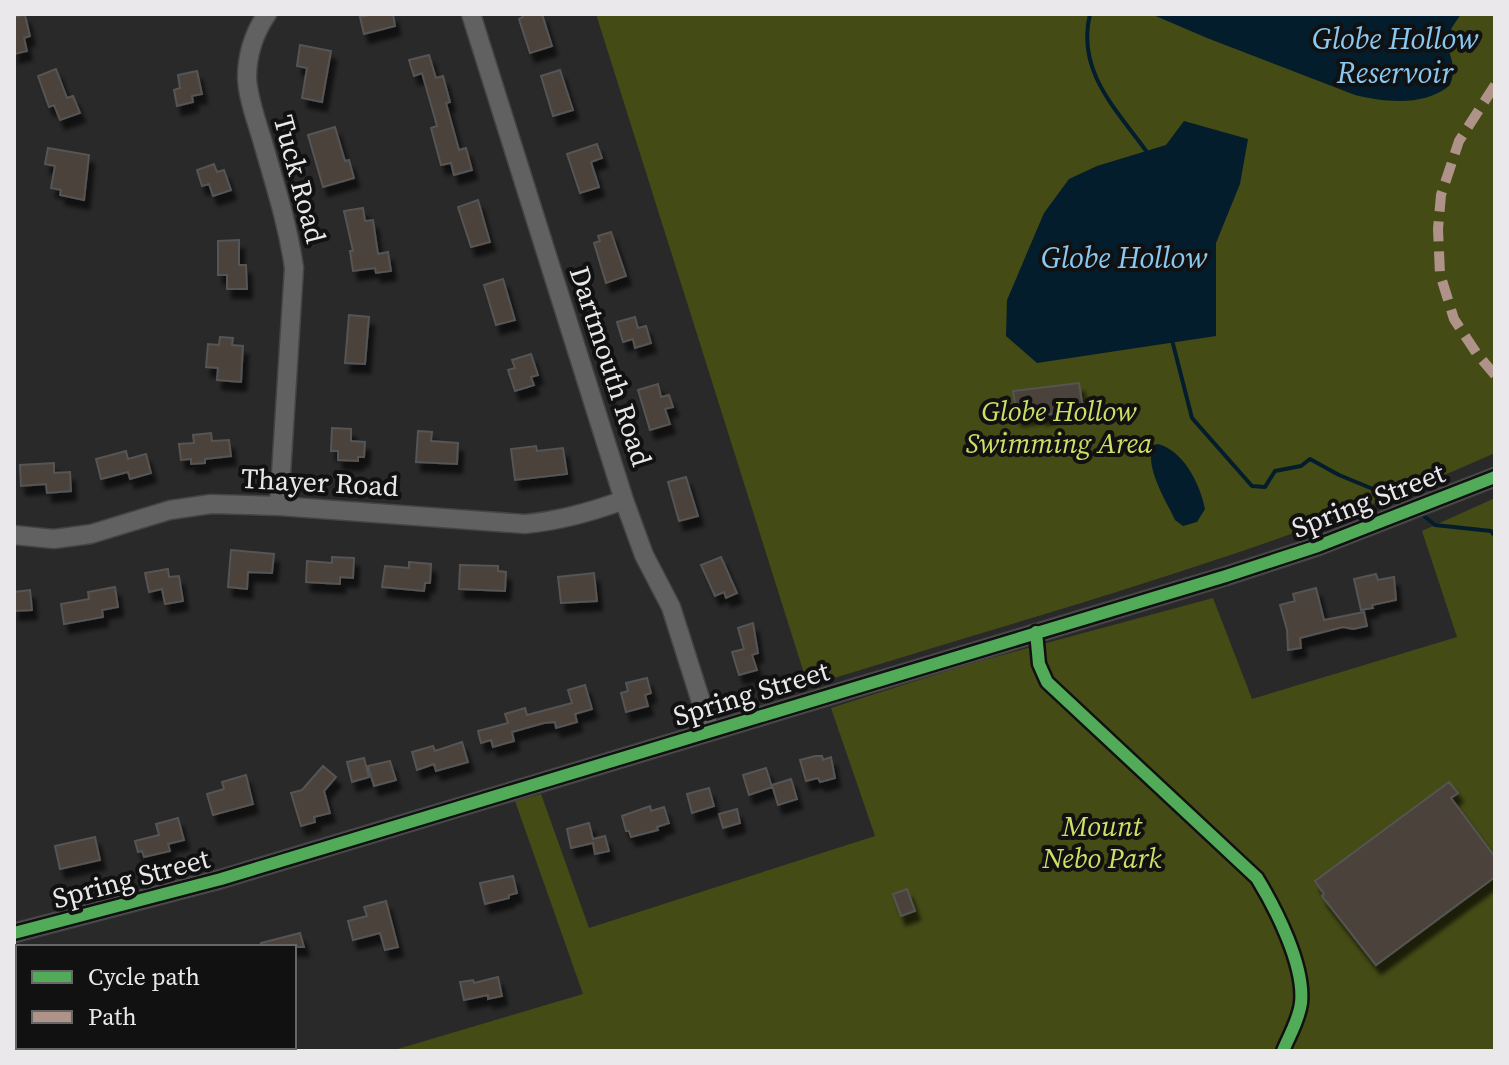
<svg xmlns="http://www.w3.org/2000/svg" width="1509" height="1065" viewBox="0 0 1509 1065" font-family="'Source Serif 4',serif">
<defs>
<filter id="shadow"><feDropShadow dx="5" dy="9" stdDeviation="2" flood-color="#0009"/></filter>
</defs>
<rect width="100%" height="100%" fill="#2a292a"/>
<path fill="#454b15" d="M596,14H1495V453C1274,552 1039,614 808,686Z
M1495,498V1051H391L583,994L515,801L541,794L589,928L875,836L831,708L969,664L1213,598L1252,699L1457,637L1422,531Z"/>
<path fill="#041d2c" d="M1151,14H1461C1458,19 1452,26 1450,32C1442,54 1460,59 1450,85C1425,107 1384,102 1355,95L1207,38Z
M1184,121L1248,139L1240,184L1216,243V336L1037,363L1006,336L1007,300L1044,213L1069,179L1097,166L1166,145Z
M1158,444C1184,451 1200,484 1205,509L1197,522L1183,526L1175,520C1166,500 1144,467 1153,445Z"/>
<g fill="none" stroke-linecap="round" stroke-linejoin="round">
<path stroke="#041d2c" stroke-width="4" d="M1090,14C1076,71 1116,109 1147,152L1148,157
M1172,340L1192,418L1252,486L1265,487L1275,471L1301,466L1310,459L1339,475L1390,496
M1424,516L1435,525L1491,531L1495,536"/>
</g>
<path fill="#4c423a" stroke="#555454" stroke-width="2" filter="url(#shadow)" d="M374,14H393L395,26L364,34L360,17Z
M522,14H542L552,46L530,53L519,19L523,17Z
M25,15L30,36L24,38L27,51L14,54V17Z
M300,45L331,51L322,102L302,98L307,68L297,66Z
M429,55L436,78L443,76L450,102L446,103L459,150L466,148L472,170L454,175L451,163L441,165L431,128L437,126L422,73L414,76L409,60Z
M56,69L67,98L73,96L80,113L60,120L54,105L49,107L38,76Z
M560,70L573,110L553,116L541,76Z
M197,71L202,94L192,96L193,102L177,106L174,90L180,88L178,75Z
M335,127L345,161L349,160L354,178L323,187L308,135Z
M597,144L602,158L591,162L599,187L580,193L567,154Z
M48,148L89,155L84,200L60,195L61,190L51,188L55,166L45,164Z
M214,164L217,172L224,170L231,190L213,196L209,184L202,186L197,170Z
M478,200L490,242L471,247L458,207Z
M363,208L365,221L373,220L378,254L388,252L391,271L376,273L375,268L353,271L350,251H353L344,211Z
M611,232L626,276L606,283L594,243L600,241L598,236Z
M239,240V265H246L247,289H227V275H218V241Z
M503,279L515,320L496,325L484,285Z
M349,315L369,317L365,364L345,363Z
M635,317L638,328L646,326L651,343L635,348L633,339L623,342L617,322Z
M220,337L233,338L232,345L243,346L241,382L217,380L218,368L206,367L208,344L219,345Z
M531,354L538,375L531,377L534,385L515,391L508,370L515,368L512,360Z
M1079,383L1083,408L1041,416V413L1017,417L1013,391Z
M658,384L661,397L669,395L673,407L665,409L670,424L650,430L638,390Z
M332,428L351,429V441L365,442L364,457H358V461L338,460V451H331Z
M418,431L432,432L431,441L458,443L457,464L416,462Z
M211,433L212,441L229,440L231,456L205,459V463L191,464V459L181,460L179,444L194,443L193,435Z
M536,446L537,451L563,448L567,474L515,480L511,449Z
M126,451L128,459L146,454L151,473L130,479L128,472L101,479L96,459Z
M54,463V473L70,472L71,491L47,493L46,484L21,486L20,465Z
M686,477L698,516L679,521L668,482Z
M231,550L274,554L272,573L248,572L247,589L228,587Z
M332,557L354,558L353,578L340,577V584L306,582L307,561L332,563Z
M721,557L737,593L726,598L724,592L715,596L701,565Z
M409,562L431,564L430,583H425L424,591L382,587L385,566L409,568Z
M460,565L498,566V571L506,572L505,591L459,589Z
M168,569L169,577L179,576L183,601L165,604L162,589L149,592L145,573Z
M594,573L597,601L561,603L558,577Z
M1376,574L1378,580L1394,577L1396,600L1372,605L1373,608L1361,610L1354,579Z
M115,587L118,607L102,610L103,617L64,624L61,604L89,599L88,592Z
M1316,588L1324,620L1364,612L1367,626L1353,629L1343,627L1300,638L1301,648L1288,650L1287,630L1280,605L1295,601L1293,594Z
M30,590L32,610L14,611V592Z
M753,623L758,653L752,655L757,670L739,675L732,652L744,649L738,628Z
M647,678L651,693L645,695L648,706L626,712L621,693L628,691L626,683Z
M585,685L592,709L575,714L577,722L556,728L555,722L544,723L512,732L514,741L493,747L491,740L481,743L478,731L508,723L505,714L525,708L527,715L572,703L568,690Z
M462,742L468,762L436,771L434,764L417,770L412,752L433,746L435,751Z
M815,756H822L823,760L831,757L835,778L820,782L818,778L806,781L800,760Z
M364,758L369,777L352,782L347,762Z
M390,761L396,780L374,786L368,766Z
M323,766L336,777L324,791L330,813L314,817L315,822L301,826L291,793L302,790Z
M766,768L772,787L749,795L743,775Z
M246,775L253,804L213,815L207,794L224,789L222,782Z
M791,779L797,799L778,805L772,785Z
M1449,782L1458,793L1451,798L1495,857V877L1376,965L1322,896L1324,894L1315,881Z
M709,788L714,806L692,813L687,794Z
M650,806L651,811L664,807L669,823L657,827L658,830L631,837L629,831H626L622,816Z
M737,809L740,823L723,828L719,814Z
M178,818L184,840L168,844L170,851L144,857L142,851L138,852L135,841L159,835L156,824Z
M589,823L593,839L605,836L609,851L595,854L593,843L571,848L567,829Z
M95,837L100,860L60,869L55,846Z
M513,876L517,893L509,895V898L485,904L480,883Z
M907,889L915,911L901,916L893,894Z
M386,901L398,947L385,950L380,933L353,940L348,921L367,916L364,907Z
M300,933L304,947H261V943Z
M498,977L502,996L488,999V995L464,1000L460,982L473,980L474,983Z"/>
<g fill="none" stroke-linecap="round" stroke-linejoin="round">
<defs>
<path id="minor" d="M267,14C254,33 247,55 247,78C248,99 257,122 263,143C275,185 288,225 294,268L279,506
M471,14L624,500L644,555L671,607L710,730
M14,535L54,539L91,534L170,510L211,504L279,506L525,524C559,521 591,512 624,500
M14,933L221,879L1226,576L1318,546L1495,477"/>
</defs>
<use href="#minor" stroke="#454445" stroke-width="21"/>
<use href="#minor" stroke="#616161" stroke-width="18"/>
<path stroke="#af9288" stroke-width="10" stroke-dasharray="20 10" stroke-linecap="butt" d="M1495,85L1459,141L1441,195L1438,229L1440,274L1454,319L1477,354L1495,375"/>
<defs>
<path id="cycleway" d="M1036,632L1039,664L1047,682L1257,878C1276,909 1305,966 1301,1003C1299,1020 1289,1036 1283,1051
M14,933L221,879L1226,576L1318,546L1495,477"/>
</defs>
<use href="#cycleway" stroke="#121112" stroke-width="17"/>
<use href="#cycleway" stroke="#51ab58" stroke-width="12"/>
</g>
<g text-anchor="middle" stroke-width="8" stroke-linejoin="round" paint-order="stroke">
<g font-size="28" fill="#eae8ea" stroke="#121112">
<text transform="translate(300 179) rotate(75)" y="10">Tuck Road</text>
<text transform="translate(611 366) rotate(72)" y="10">Dartmouth Road</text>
<text transform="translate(320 482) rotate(3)" y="10">Thayer Road</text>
<text transform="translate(1368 500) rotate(-21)" y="10">Spring Street</text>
<text transform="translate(751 693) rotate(-17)" y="10">Spring Street</text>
<text transform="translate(131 878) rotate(-15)" y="10">Spring Street</text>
</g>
<g font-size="28" font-style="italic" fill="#cfdf66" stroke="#121112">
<text x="1059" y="421">Globe Hollow<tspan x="1059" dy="32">Swimming Area</tspan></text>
<text x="1102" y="836">Mount<tspan x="1102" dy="32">Nebo Park</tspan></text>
</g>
<g font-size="30" font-style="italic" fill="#88c8f1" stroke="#121112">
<text x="1395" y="49">Globe Hollow<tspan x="1395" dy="34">Reservoir</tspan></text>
<text x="1124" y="268">Globe Hollow</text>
</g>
</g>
<rect width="1509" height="1065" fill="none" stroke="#eae8ea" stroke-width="32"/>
<rect x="16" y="945" width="280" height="104" fill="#121112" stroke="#686768" stroke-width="2"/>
<rect x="32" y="971" width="40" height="12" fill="#51ab58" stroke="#686768" stroke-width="2"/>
<text x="88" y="985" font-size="24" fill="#eae8ea">Cycle path</text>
<rect x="32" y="1011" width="40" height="12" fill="#af9288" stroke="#686768" stroke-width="2"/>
<text x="88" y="1025" font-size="24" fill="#eae8ea">Path</text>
</svg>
